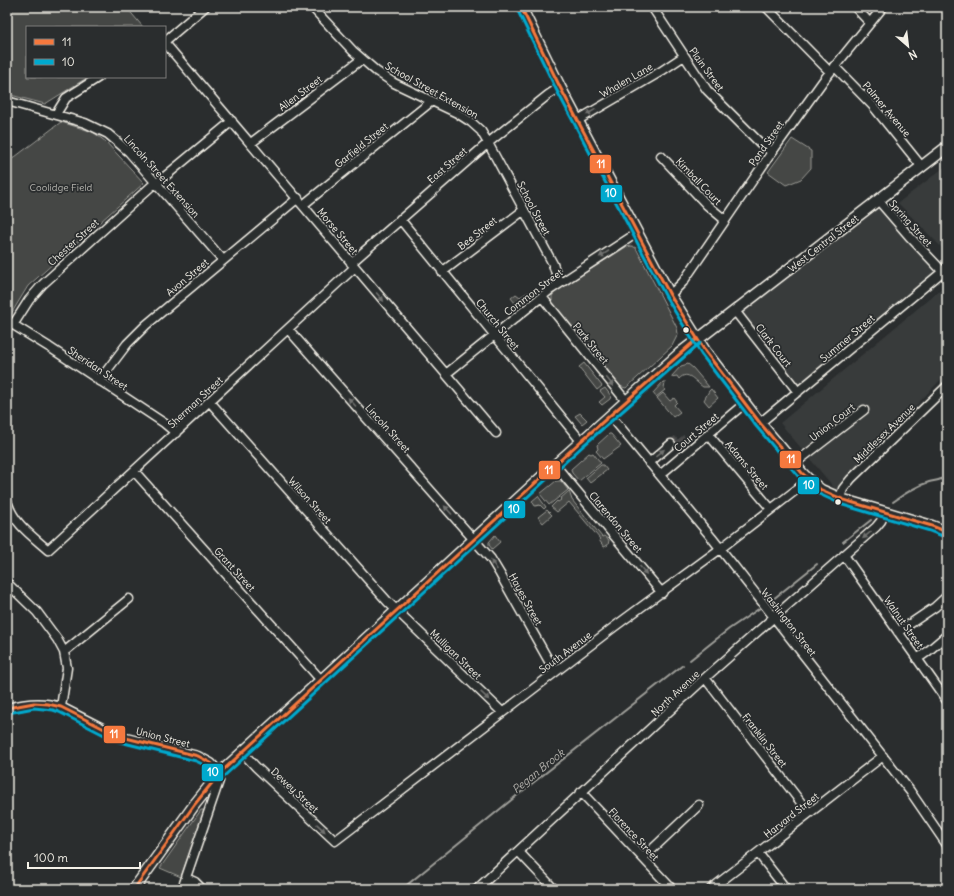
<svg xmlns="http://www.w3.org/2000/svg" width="954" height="896" viewBox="0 0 954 896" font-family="Delius,sans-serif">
<rect width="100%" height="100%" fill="#2a2d2e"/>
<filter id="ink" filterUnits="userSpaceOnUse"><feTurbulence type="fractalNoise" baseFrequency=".025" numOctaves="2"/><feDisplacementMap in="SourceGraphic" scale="8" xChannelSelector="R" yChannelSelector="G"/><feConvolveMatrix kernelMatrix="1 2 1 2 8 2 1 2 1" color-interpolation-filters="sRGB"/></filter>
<g filter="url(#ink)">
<path fill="#373a3a" d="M947,165V253L898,203Z
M879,206L938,271L798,386L741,313Z
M941,289L947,297V373L836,490L780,423Z"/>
<path fill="#444645" stroke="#9c9c96" d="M7,7H128L127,8L143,27H27V77H88L45,104L7,94Z
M61,122L93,132L106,142L144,183L28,286L11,314L7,312V163Z
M792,139L811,151V168L801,179L786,185L768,172Z
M632,246L636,248L672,318L677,328L678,334L672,346L626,388L619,386L552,303V296L555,292L626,247Z
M527,293H531L534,297L519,308L511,298L516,294L520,297Z
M584,363L602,386L597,390L579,367Z
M688,364L693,368L709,387H703C695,382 688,369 679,379L677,376L671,377L681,366Z
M663,382H665L664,388L665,390L656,397L653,393Z
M605,388L611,396L610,399L602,405L599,402L605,397L600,391Z
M711,389L718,398L709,406L704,400L709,391Z
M663,393L670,401L674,398L677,402L674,405L680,412L673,417L657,398Z
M580,413L587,420L582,424L575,416Z
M609,434H611L621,446L603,459L596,451L598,449L597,445Z
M589,453L591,454L593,453L601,463L579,481L572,473L571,469Z
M601,465H603L607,470L590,483L586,478Z
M556,481H561L568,490L549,505L540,494Z
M569,491L572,500L602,537L604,536L609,540L608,545L604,547L599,540L600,539L569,502L557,512L551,507L557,501L558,502L561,500L560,499Z
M538,496L546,507L544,509L540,505L535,506L532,501Z
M547,510L552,515L543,523L538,517Z
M495,535L500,542L492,549L489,545V542Z
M201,810H203L204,812L181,877L160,868Z"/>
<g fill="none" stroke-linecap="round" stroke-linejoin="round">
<path stroke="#9f9f9a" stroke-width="2" d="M946,464L945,459L947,456
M893,502C904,494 916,486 929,482C938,480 939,481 947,475
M843,542L871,520
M767,604L817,564
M690,660L729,629L763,606
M402,889L520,793L683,665"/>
<path stroke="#484a4a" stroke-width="8" stroke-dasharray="8 4" stroke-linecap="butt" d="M671,444L680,437L685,443"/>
<defs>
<path id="minor" d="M312,7L353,51L376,71L394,83L457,113L471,122L481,131L488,143L553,264L559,283
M652,7L707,90L760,143L772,152
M766,7L830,72
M855,7L870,23
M165,41L205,7
M165,43L496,433
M834,66L873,106L922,167
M7,101L85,123L108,134L129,152L223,260
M56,114L66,98L99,77
M578,120L660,72L684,56
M251,143L362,59
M661,156L707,205L725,220
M157,183L232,121
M878,200L909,236L946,275
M303,205L432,101
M400,219L581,441
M351,263L488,143L548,95L560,87
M442,272L524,210
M670,295L683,282L772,152L823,81L883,7
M542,297L626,401
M735,311L798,392
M7,321L49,347L164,423L176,433
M13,325L29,300L43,284L156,182
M288,329L491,559L500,574L555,672
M446,374L550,290L637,233
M99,381L127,344L146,325L298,198
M210,402L388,602L502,712
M610,415L712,538L910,791L947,845
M760,423L947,268
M708,434L771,509
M649,463L671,444
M794,464L864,410
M555,465L662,593
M134,471L321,680
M660,475L745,403
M840,498L843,489L851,479L947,386
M7,501C13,523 32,536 48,550L355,267
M844,555L947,701
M7,583L37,612L57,639L64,652L67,668L61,707
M898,632L935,607L947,596
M64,652L129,599
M917,659L927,652L947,635
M705,678L809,813
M7,708C25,703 43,701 61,707L118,736L198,756L211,763L220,773L219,781L182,889
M243,753L256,767L335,841L614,627L720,549L796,490L808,480
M581,792L672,889
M518,851L554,889
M758,853L786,889
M643,858L699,805
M186,878L195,882L202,889
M477,889L705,678L876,527L881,521L885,512
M711,889L883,756"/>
<path id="major" d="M521,7L560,87L670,295L705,351L760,423L802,473L811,482L821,490L844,500L932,526L947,532
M134,889L195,804L220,773L545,474L679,354L947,147"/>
</defs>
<use href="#minor" stroke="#f4f1e8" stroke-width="11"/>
<use href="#major" stroke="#f4f1e8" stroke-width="13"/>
<use href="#minor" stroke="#2a2d2e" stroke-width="8"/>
<use href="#major" stroke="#2a2d2e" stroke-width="10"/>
<defs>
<path id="bus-1" d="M521,7L560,87L670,295L705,351L760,423L802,473L821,490L844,500L932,526L947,532
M7,708L34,703L48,704L61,707L118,736L198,756L211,763L220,773
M134,889L195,804L220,773L581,441L697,339"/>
<path id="bus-2" d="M517,9L556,89L666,297L701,354L756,426L798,476L819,494L843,505L930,531L945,537
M8,713L34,708L53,710L59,712L116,741L196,761L208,767L217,777L222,778L584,445L700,343"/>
</defs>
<use href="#bus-1" stroke="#2a2d2e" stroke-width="6"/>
<use href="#bus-2" stroke="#2a2d2e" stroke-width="6"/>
<use href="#bus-1" stroke="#f6793e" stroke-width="3"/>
<use href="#bus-2" stroke="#00a9ce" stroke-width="3"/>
</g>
<defs><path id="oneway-solid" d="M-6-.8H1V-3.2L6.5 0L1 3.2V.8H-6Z"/></defs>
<g fill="#71726f">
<use href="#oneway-solid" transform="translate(591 112) rotate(149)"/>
<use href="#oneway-solid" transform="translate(604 254) rotate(147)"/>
<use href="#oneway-solid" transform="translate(380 297) rotate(50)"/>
<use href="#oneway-solid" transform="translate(610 382) rotate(51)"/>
<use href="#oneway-solid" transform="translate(352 402) rotate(-132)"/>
<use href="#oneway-solid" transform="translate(660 453) rotate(-40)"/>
<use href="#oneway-solid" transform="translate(448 510) rotate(-132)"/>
<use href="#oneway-solid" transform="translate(867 535) rotate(140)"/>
<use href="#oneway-solid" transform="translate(494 565) rotate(-124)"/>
<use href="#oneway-solid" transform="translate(643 570) rotate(50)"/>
<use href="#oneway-solid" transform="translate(485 696) rotate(44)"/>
<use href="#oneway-solid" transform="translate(321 828) rotate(43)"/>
</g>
</g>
<g fill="#f4f1e8" stroke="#2a2d2e" stroke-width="1.5">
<circle cx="686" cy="330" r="3.5"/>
<circle cx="838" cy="502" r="3.5"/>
</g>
<g text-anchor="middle" stroke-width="3.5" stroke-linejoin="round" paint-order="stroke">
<g font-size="10" fill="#f4f1e8" stroke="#2a2d2e">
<text transform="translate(707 69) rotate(54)" y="4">Plain Street</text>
<text transform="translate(626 80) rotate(-30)" y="4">Whalen Lane</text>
<text transform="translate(432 90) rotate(29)" y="4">School Street Extension</text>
<text transform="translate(300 93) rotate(-37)" y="4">Allen Street</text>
<text transform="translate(887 109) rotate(50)" y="4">Palmer Avenue</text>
<text transform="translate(766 143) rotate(-55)" y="4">Pond Street</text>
<text transform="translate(361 145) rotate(-39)" y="4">Garfield Street</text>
<text transform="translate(447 165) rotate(-41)" y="4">East Street</text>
<text transform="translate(162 176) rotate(48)" y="4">Lincoln Street Extension</text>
<text transform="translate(699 181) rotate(46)" y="4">Kimball Court</text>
<text transform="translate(534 208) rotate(62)" y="4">School Street</text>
<text transform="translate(911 223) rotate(48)" y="4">Spring Street</text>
<text transform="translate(338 231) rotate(50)" y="4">Morse Street</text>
<text transform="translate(477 233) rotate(-38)" y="4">Bee Street</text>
<text transform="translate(73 242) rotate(-42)" y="4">Chester Street</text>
<text transform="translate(823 243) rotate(-38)" y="4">West Central Street</text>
<text transform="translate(187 277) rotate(-40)" y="4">Avon Street</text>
<text transform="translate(533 292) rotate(-37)" y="4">Common Street</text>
<text transform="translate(498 324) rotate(51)" y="4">Church Street</text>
<text transform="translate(847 338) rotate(-40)" y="4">Summer Street</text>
<text transform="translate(591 343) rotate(51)" y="4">Park Street</text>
<text transform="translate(774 345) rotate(52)" y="4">Clark Court</text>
<text transform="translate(98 368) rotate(34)" y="4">Sheridan Street</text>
<text transform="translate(195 402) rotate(-43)" y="4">Sherman Street</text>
<text transform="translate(832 422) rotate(-38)" y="4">Union Court</text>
<text transform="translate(388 428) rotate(48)" y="4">Lincoln Street</text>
<text transform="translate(696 432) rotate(-40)" y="4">Court Street</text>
<text transform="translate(884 433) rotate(-44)" y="4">Middlesex Avenue</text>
<text transform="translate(747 465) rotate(50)" y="4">Adams Street</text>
<text transform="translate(310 500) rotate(48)" y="4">Wilson Street</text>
<text transform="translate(616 522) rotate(50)" y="4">Clarendon Street</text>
<text transform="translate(235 569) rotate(48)" y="4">Grant Street</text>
<text transform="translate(526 599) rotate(61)" y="4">Hayes Street</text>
<text transform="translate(789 622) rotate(52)" y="4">Washington Street</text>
<text transform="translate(904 622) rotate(55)" y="4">Walnut Street</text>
<text transform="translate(565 652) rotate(-37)" y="4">South Avenue</text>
<text transform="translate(456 654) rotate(44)" y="4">Mulligan Street</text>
<text transform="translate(675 693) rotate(-43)" y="4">North Avenue</text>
<text transform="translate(163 737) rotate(14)" y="4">Union Street</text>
<text transform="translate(765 740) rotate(52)" y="4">Franklin Street</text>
<text transform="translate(295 790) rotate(43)" y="4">Dewey Street</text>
<text transform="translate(791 815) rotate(-38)" y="4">Harvard Street</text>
<text transform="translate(634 834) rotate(47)" y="4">Florence Street</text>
</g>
<g font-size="10" fill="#b6b5af" stroke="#2a2d2e">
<text x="61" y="191">Coolidge Field</text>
</g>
<g font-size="11" font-style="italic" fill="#b5b3ae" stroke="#2a2d2e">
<text transform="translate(538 771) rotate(-39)" y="4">Pegan Brook</text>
</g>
</g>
<g stroke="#2a2d2e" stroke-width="1.5">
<rect x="589" y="154" width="23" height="20" rx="4" fill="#f6793e"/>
<rect x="600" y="184" width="23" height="19" rx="4" fill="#00a9ce"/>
<rect x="779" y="450" width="23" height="19" rx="4" fill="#f6793e"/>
<rect x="538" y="460" width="23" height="20" rx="4" fill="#f6793e"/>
<rect x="797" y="476" width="23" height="19" rx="4" fill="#00a9ce"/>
<rect x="503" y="500" width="23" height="19" rx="4" fill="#00a9ce"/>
<rect x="103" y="725" width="23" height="19" rx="4" fill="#f6793e"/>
<rect x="201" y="763" width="23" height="19" rx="4" fill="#00a9ce"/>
</g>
<g font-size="11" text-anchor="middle" font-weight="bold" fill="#fff">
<text x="601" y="168">11</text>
<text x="611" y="197">10</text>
<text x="791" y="463">11</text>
<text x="549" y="474">11</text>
<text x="809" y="489">10</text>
<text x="514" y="513">10</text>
<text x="114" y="738">11</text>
<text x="213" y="776">10</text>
</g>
<rect width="954" height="896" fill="none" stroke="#2a2d2e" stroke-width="24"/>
<rect x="12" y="12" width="930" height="872" fill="none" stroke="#f4f1e8" stroke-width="1.5" filter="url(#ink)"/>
<rect x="26" y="26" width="140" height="52" fill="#2a2d2e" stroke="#7b7b78"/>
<rect x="34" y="39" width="20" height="6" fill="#f6793e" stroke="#7b7b78"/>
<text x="62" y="46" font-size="12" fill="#f4f1e8">11</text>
<rect x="34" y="59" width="20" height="6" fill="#00a9ce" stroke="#7b7b78"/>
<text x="62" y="66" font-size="12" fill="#f4f1e8">10</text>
<g transform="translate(908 46) rotate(152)" stroke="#2a2d2e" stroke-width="3" paint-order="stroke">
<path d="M0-3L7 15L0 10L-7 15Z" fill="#f4f1e8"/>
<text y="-6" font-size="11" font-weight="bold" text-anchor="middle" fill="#f4f1e8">N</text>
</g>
<path d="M28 862v6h112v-6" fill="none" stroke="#f4f1e8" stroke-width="2"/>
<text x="34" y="862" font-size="12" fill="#f4f1e8" stroke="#2a2d2e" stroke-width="3" paint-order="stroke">100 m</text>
</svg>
